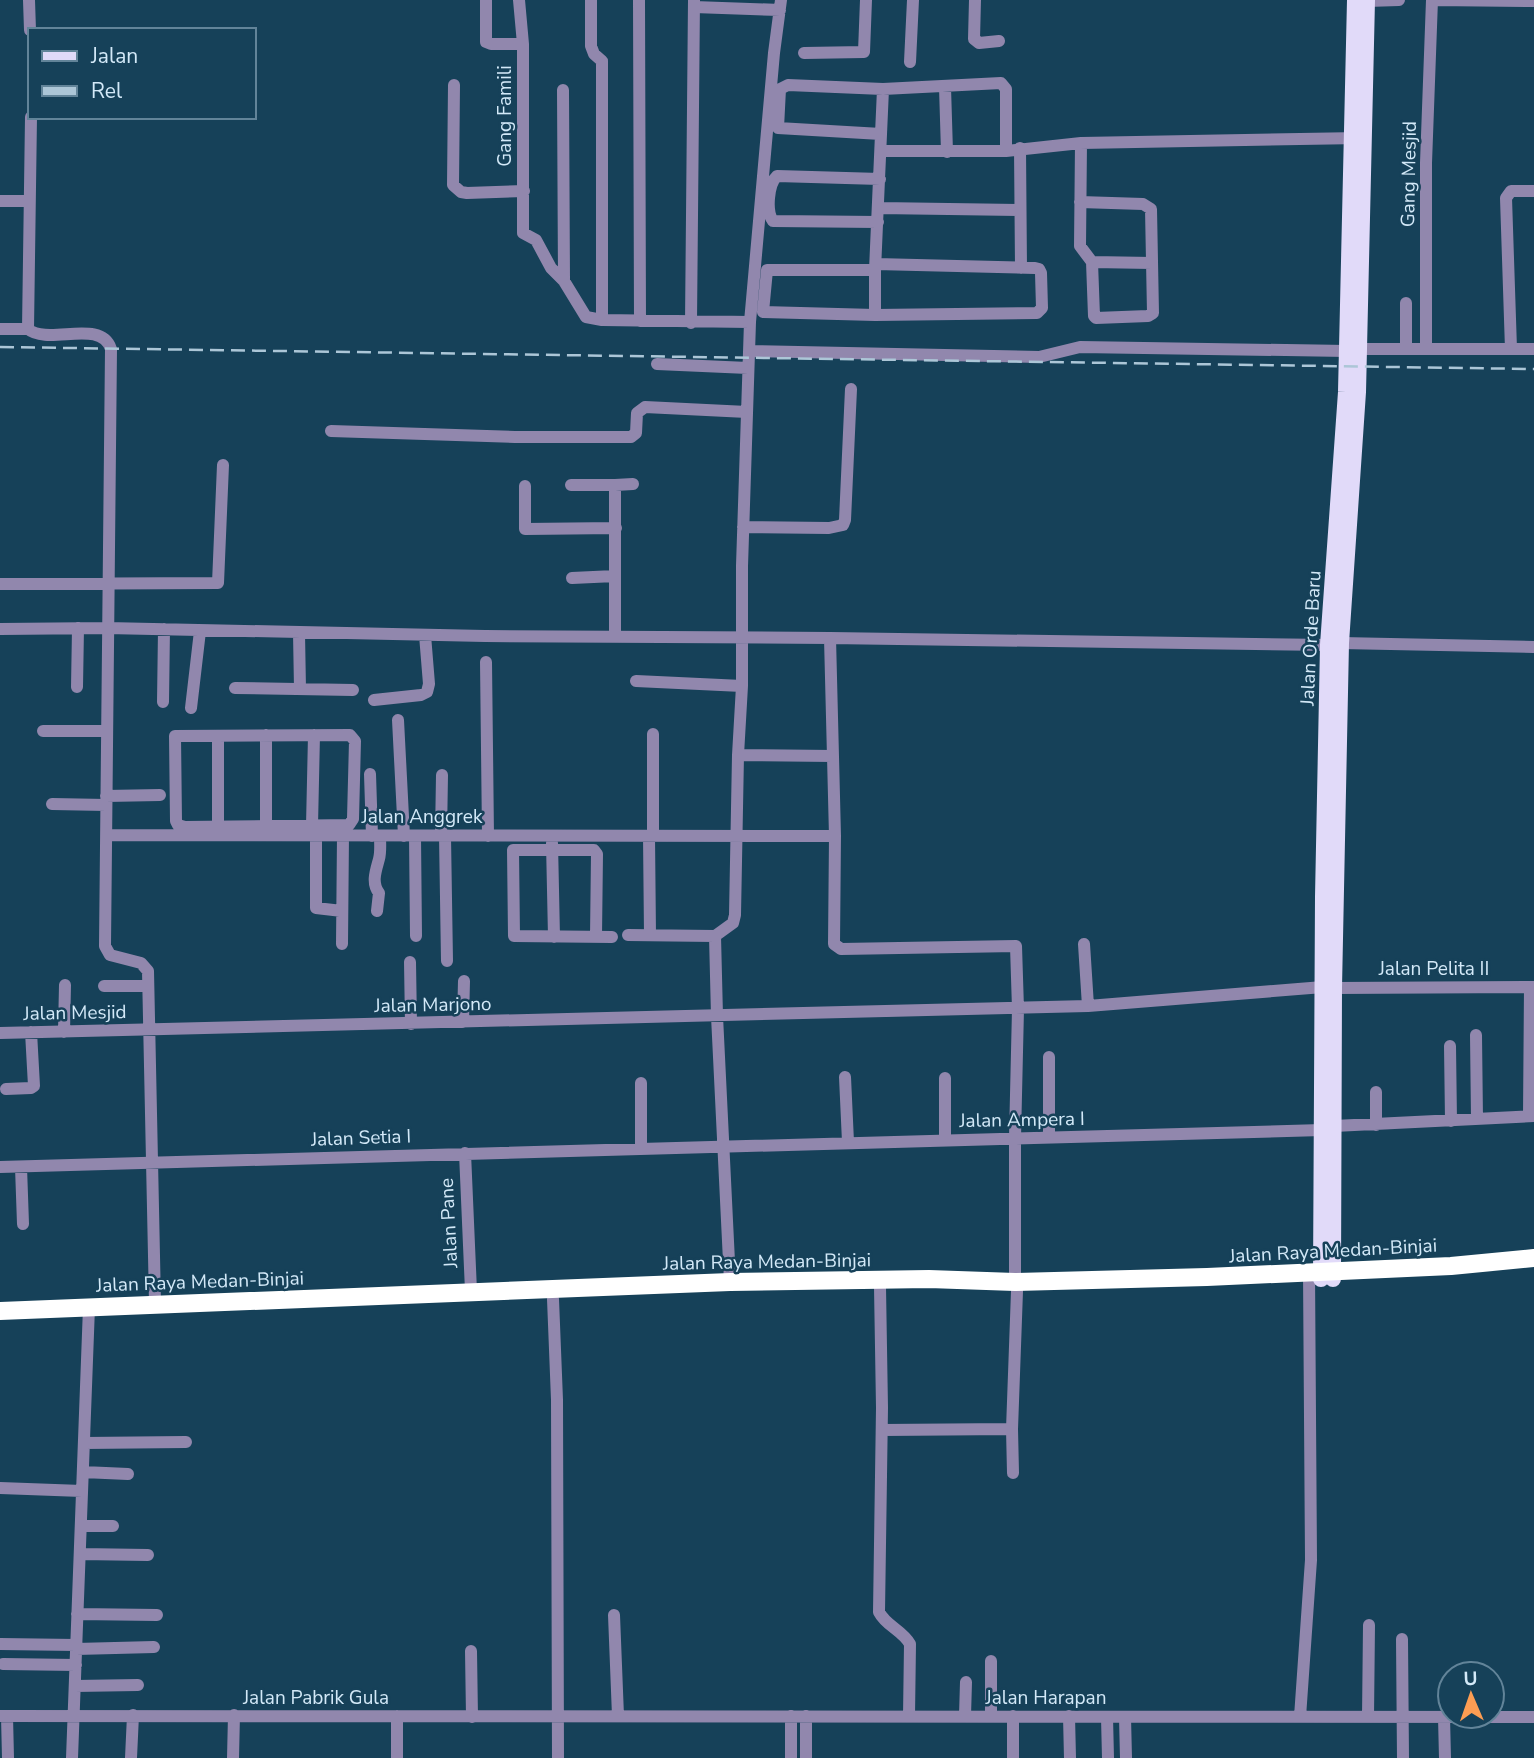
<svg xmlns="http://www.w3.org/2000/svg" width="1534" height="1758" viewBox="0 0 1534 1758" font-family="'Nunito Sans',sans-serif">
<rect width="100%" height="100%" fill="#164159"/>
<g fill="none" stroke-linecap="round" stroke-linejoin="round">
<path stroke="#9187ad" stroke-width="12" d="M29,0L30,30
M486,0V42L491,44H523
M519,0L523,44V233L536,240L551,268L564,281L586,317L602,320L750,322
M591,0V46L594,54L602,61V320
M639,0L640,321
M975,0L974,39L979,43L999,41
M1434,0L1534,1
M1367,1L1399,0
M694,7L780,10
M804,53L864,52L866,0
M910,62L913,0
M454,85L453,185L461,192L467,193L524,191
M945,87L947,152
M563,90L564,281
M31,117L28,329C48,346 101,318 111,349L105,946L110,955L141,963L148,971L155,1303
M881,134L778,128L780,89L788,85L883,89L1001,83L1006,89V151
M1020,148L1021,268
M881,151H1006L1081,143L1360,138
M0,201H28
M1080,202L1143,204L1151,209L1153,313L1148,316L1096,318L1094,316L1092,262L1080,246L1081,143
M879,208L1020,210
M878,222L773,221C766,212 768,184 777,176L880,179
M1092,262L1152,263
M875,270H767L763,312L875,315L1037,313L1042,308L1041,273L1039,269L1035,268L876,264
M875,315V270L883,89
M691,323L694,0
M0,329H28
M1359,349H1534
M1406,349V303
M1426,349V163L1432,0
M1511,349L1506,198L1511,191H1534
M749,351L1039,357L1080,347L1347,351
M657,364L748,368
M331,431L515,437H631L636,433L637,413L645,407L747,412
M571,485H615
M525,486V529L616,528
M743,527L829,528L843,525L845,520L851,389
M572,578L615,576
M0,584L218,583L223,465
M0,629L107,628L485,636L830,638L1328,645
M299,633L300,689
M615,636V485L633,484
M830,638L835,836L834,944L841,949L1016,946L1018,1009L1015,1138V1282
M1341,643L1534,647
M486,662L488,836
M636,681L742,686
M77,687L78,628
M235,688L353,690
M374,700L421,695L427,692L429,684L425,635
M163,702L164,629
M191,708L200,631
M398,720L404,836
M43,731H107
M653,734V836
M350,735L355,741L353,819L349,825L185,827L178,825L176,821L175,736Z
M738,755L833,756
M370,774L372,836
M106,796L160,795
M52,804L106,805
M218,826V736
M312,826L314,735
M266,833V735
M106,835L835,836
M316,835V908L342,911
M415,836L416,936
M441,836L442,775
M445,836L447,961
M649,836L650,935
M552,843L554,937
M377,911L379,893C371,883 376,870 379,859C381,852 380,843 380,836
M628,935L715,936
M596,936L597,854L594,850H513L514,936L612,937
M342,944L343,835
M1084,944L1088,1006
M410,962L411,1024
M104,986H147
M1334,988L1534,987
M463,1022L464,981
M64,1032L65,985
M0,1033L1088,1006L1323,987
M1476,1035L1477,1119
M1450,1046L1451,1121
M1049,1057V1137
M845,1077L848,1142
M641,1083V1148
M6,1089L31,1088L34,1086L31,1032
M1376,1092V1125
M1529,1116L1530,987
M1334,1126L1534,1116
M945,1140V1078
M465,1153L471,1291
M0,1167L1322,1130
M21,1167L23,1224
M730,1282L717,1016L715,936L733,923L735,915L738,755L742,686V566L750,322L774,53L781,0
M880,1287L882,1408L879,1612C886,1626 902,1630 910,1644L909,1716
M553,1299L557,1400L558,1758
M882,1430L1012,1429
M84,1443L186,1442
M83,1472L128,1474
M1013,1473L1012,1429L1017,1291
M0,1488L82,1491
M81,1526H113
M80,1554L148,1555
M77,1614L157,1615
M614,1615L618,1716
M1402,1639L1403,1758
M0,1644L76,1645
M76,1649L154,1647
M471,1651L472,1717
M3,1664L76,1665
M75,1686L138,1685
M0,1716L1534,1717
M7,1716L8,1758
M397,1716V1758
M791,1716V1758
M965,1716L966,1682
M991,1716V1661
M1013,1716V1758
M1069,1716L1070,1758
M1107,1717L1108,1758
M1125,1717L1126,1758
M1300,1717L1311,1560L1309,1272
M1368,1717L1369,1625
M1444,1717L1445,1758
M72,1758L89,1307
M131,1758L133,1715
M233,1758L234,1715
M806,1758V1716"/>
<path stroke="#e1daf9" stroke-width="16" d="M1321,1279L1323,897L1328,645L1346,392L1355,0
M1333,1279L1334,988L1341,643L1358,392L1367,0"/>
<path stroke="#fff" stroke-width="18" d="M0,1311L730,1282L929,1279L1015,1282L1207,1277L1451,1266L1534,1258"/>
<path stroke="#acc6d7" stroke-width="2.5" stroke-dasharray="14 7" stroke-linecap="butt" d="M0,347L1534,369"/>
</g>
<g text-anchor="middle" stroke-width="5" stroke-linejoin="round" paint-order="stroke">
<g font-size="19" fill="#d3e9f8" stroke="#164159">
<text transform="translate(504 116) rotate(-90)" y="7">Gang Famili</text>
<text transform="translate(1408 174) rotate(-89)" y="7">Gang Mesjid</text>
<text transform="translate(1310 638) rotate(-87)" y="7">Jalan Orde Baru</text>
<text x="422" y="823">Jalan Anggrek</text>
<text x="1434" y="975">Jalan Pelita II</text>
<text transform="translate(433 1004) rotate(-1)" y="7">Jalan Marjono</text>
<text transform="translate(75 1012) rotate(-1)" y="7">Jalan Mesjid</text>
<text transform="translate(1022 1119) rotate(-1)" y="7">Jalan Ampera I</text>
<text transform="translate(361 1137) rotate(-2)" y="7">Jalan Setia I</text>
<text transform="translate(448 1223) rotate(-93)" y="7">Jalan Pane</text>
<text transform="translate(1333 1250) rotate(-3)" y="7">Jalan Raya Medan-Binjai</text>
<text transform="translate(767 1261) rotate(-1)" y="7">Jalan Raya Medan-Binjai</text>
<text transform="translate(200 1281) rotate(-2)" y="7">Jalan Raya Medan-Binjai</text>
<text x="316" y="1704">Jalan Pabrik Gula</text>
<text x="1046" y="1704">Jalan Harapan</text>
</g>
</g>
<rect x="28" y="28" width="228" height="91" fill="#164159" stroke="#628499" stroke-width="2"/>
<rect x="42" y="51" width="35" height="10" fill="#e1daf9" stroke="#628499" stroke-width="2"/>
<text x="91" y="63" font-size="21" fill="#d3e9f8">Jalan</text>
<rect x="42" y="86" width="35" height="10" fill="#acc6d7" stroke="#628499" stroke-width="2"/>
<text x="91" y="98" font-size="21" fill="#d3e9f8">Rel</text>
<g transform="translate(1471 1695) rotate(358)"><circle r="33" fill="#164159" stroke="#628499" stroke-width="2"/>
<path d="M0-5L12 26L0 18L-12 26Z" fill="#fc9d53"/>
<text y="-10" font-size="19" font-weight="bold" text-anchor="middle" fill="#d3e9f8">U</text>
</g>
</svg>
